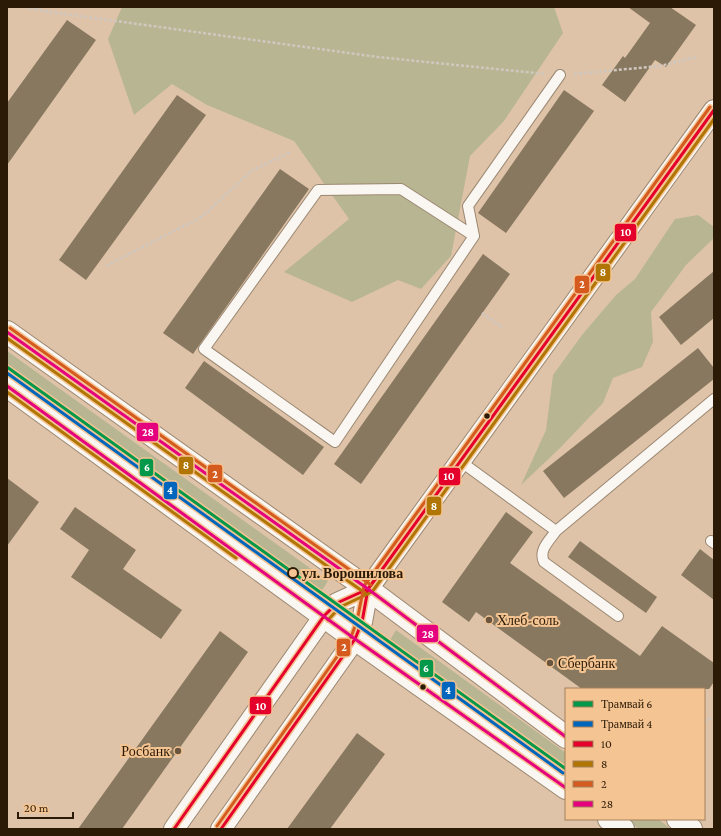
<svg xmlns="http://www.w3.org/2000/svg" width="721" height="836" viewBox="0 0 721 836" font-family="'Crimson Pro',serif">
<rect width="100%" height="100%" fill="#dec3a8"/>
<path fill="#b8b692" d="M122,7H554L563,33L504,121L470,156L451,256L421,289L398,280L352,302L284,272L349,219L294,141L207,105L172,84L134,115L108,39Z
M698,215L714,227V238L686,265L651,312L653,342L642,367L613,378L603,403L560,448L521,485L546,430L553,375L582,335L616,295L635,279L675,219Z
M7,351L328,581L319,595L7,373Z
M396,630L566,753V777L386,647Z
M625,819H658L671,829H639Z"/>
<path fill="#88785f" d="M628,7H670L696,25L666,67L655,60L625,102L602,85L623,56L625,58L650,23Z
M67,20L96,40L7,165V103Z
M564,90L594,111L506,233L478,213Z
M177,95L206,115L86,280L59,260Z
M280,169L309,189L193,354L163,333Z
M483,254L510,274L361,484L334,464Z
M714,271V318L681,345L659,317Z
M698,348L714,368V379L564,498L543,471Z
M204,361L324,447L303,475L185,388Z
M7,478L39,502L7,546Z
M75,507L136,550L123,569L182,610L161,639L71,577L89,550L60,529Z
M506,512L533,532L510,563L640,656L662,626L714,663V682L709,689H582L476,612L469,622L442,602Z
M580,541L657,597L646,613L568,557Z
M700,549L714,560V600L681,575Z
M220,631L248,652L122,829H78Z
M357,733L385,754L330,829H287Z"/>
<g fill="none" stroke-linecap="round" stroke-linejoin="round">
<defs>
<path id="service" d="M474,236L401,189L318,190L204,349L335,442L474,236L468,206L560,75
M460,461L556,531L714,399
M556,531C550,540 538,550 544,562L618,616
M711,541L714,543"/>
<path id="minor" d="M174,829L324,616L337,603L368,589
M221,829L355,639L362,622L368,589L714,110"/>
<path id="secondary" d="M7,332L368,589L566,737
M7,386L355,639L566,788
M609,819L623,829
M678,819L691,829"/>
</defs>
<use href="#service" stroke="#9b8872" stroke-width="12"/>
<use href="#minor" stroke="#9b8872" stroke-width="22"/>
<use href="#secondary" stroke="#9b8872" stroke-width="24"/>
<path stroke="#d0c7bf" stroke-width="2.5" stroke-dasharray="3 2" stroke-linecap="butt" d="M25,7L50,12L378,57L545,74
M574,74L660,66L696,57
M106,266L203,216L251,171L291,152
M482,313L503,328
M704,722L714,716"/>
<use href="#service" stroke="#faf6f2" stroke-width="10"/>
<use href="#minor" stroke="#faf6f2" stroke-width="20"/>
<use href="#secondary" stroke="#faf6f2" stroke-width="22"/>
<defs>
<path id="bus-1" d="M174,829L324,616L337,603L368,589L714,110
M221,829L355,639L362,622L368,589L383,569"/>
<path id="bus-2" d="M7,338L365,593
M7,392L236,558
M328,620L340,607L372,592L714,119"/>
<path id="bus-3" d="M10,328L371,585
M217,826L351,637L357,621L364,586L710,107"/>
<path id="bus-4" d="M7,332L368,589L566,737
M7,386L355,639L566,788"/>
</defs>
<use href="#bus-1" stroke="#f4c492" stroke-width="6"/>
<use href="#bus-2" stroke="#f4c492" stroke-width="6"/>
<use href="#bus-3" stroke="#f4c492" stroke-width="6"/>
<use href="#bus-4" stroke="#f4c492" stroke-width="6"/>
<use href="#bus-1" stroke="#e4002b" stroke-width="3"/>
<use href="#bus-2" stroke="#b07502" stroke-width="3"/>
<use href="#bus-3" stroke="#d45a1e" stroke-width="3"/>
<use href="#bus-4" stroke="#e5007d" stroke-width="3"/>
<defs>
<path id="tram-1" d="M7,367L566,769"/>
<path id="tram-2" d="M7,373L563,773"/>
</defs>
<use href="#tram-1" stroke="#f4c492" stroke-width="6"/>
<use href="#tram-2" stroke="#f4c492" stroke-width="6"/>
<use href="#tram-1" stroke="#04984a" stroke-width="3"/>
<use href="#tram-2" stroke="#0065bd" stroke-width="3"/>
</g>
<g fill="#2b1a06" stroke="#f4c492" stroke-width="1.5">
<circle cx="487" cy="416" r="3.5"/>
<circle cx="423" cy="687" r="3.5"/>
</g>
<circle fill="#f4c492" stroke="#2b1a06" stroke-width="2" cx="293" cy="573" r="5"/>
<g fill="#6a553f" stroke="#f4c492" stroke-width="1.5">
<circle cx="489" cy="620" r="4"/>
<circle cx="550" cy="663" r="4"/>
<circle cx="178" cy="751" r="4"/>
</g>
<g text-anchor="middle" stroke-width="4" stroke-linejoin="round" paint-order="stroke">
<g font-size="14" font-weight="bold" fill="#2b1a06" stroke="#f4c492" text-anchor="start">
<text x="302" y="578">ул. Ворошилова</text>
</g>
<g font-size="14" fill="#2b1a06" stroke="#f4c492" text-anchor="start">
<text x="497" y="625">Хлеб-соль</text>
<text x="558" y="668">Сбербанк</text>
<text x="170" y="756" text-anchor="end">Росбанк</text>
</g>
</g>
<g stroke="#f4c492" stroke-width="1.5">
<rect x="614" y="223" width="23" height="19" rx="4" fill="#e4002b"/>
<rect x="595" y="263" width="16" height="19" rx="4" fill="#b07502"/>
<rect x="574" y="275" width="16" height="19" rx="4" fill="#d45a1e"/>
<rect x="136" y="422" width="23" height="20" rx="4" fill="#e5007d"/>
<rect x="178" y="456" width="16" height="19" rx="4" fill="#b07502"/>
<rect x="139" y="458" width="15" height="19" rx="4" fill="#04984a"/>
<rect x="207" y="464" width="16" height="19" rx="4" fill="#d45a1e"/>
<rect x="438" y="467" width="23" height="19" rx="4" fill="#e4002b"/>
<rect x="163" y="481" width="15" height="19" rx="4" fill="#0065bd"/>
<rect x="426" y="496" width="16" height="20" rx="4" fill="#b07502"/>
<rect x="416" y="624" width="23" height="19" rx="4" fill="#e5007d"/>
<rect x="336" y="638" width="15" height="19" rx="4" fill="#d45a1e"/>
<rect x="419" y="659" width="15" height="19" rx="4" fill="#04984a"/>
<rect x="441" y="681" width="15" height="19" rx="4" fill="#0065bd"/>
<rect x="249" y="696" width="23" height="19" rx="4" fill="#e4002b"/>
</g>
<g font-size="11" text-anchor="middle" font-weight="bold" fill="#fff">
<text x="626" y="236">10</text>
<text x="603" y="276">8</text>
<text x="582" y="288">2</text>
<text x="148" y="436">28</text>
<text x="186" y="469">8</text>
<text x="147" y="471">6</text>
<text x="215" y="478">2</text>
<text x="449" y="480">10</text>
<text x="170" y="494">4</text>
<text x="434" y="510">8</text>
<text x="428" y="638">28</text>
<text x="344" y="651">2</text>
<text x="426" y="672">6</text>
<text x="448" y="694">4</text>
<text x="261" y="710">10</text>
</g>
<rect width="721" height="836" fill="none" stroke="#2b1a06" stroke-width="16"/>
<rect x="565" y="688" width="140" height="132" fill="#f4c492" stroke="#a4805a"/>
<rect x="573" y="701" width="20" height="6" fill="#04984a" stroke="#a4805a"/>
<text x="601" y="708" font-size="12" fill="#2b1a06">Трамвай 6</text>
<rect x="573" y="721" width="20" height="6" fill="#0065bd" stroke="#a4805a"/>
<text x="601" y="728" font-size="12" fill="#2b1a06">Трамвай 4</text>
<rect x="573" y="741" width="20" height="6" fill="#e4002b" stroke="#a4805a"/>
<text x="601" y="748" font-size="12" fill="#2b1a06">10</text>
<rect x="573" y="761" width="20" height="6" fill="#b07502" stroke="#a4805a"/>
<text x="601" y="768" font-size="12" fill="#2b1a06">8</text>
<rect x="573" y="781" width="20" height="6" fill="#d45a1e" stroke="#a4805a"/>
<text x="601" y="788" font-size="12" fill="#2b1a06">2</text>
<rect x="573" y="801" width="20" height="6" fill="#e5007d" stroke="#a4805a"/>
<text x="601" y="808" font-size="12" fill="#2b1a06">28</text>
<path d="M18 812v6h55v-6" fill="none" stroke="#2b1a06" stroke-width="2"/>
<text x="24" y="812" font-size="12" fill="#2b1a06" stroke="#f4c492" stroke-width="3" paint-order="stroke">20 m</text>
</svg>
